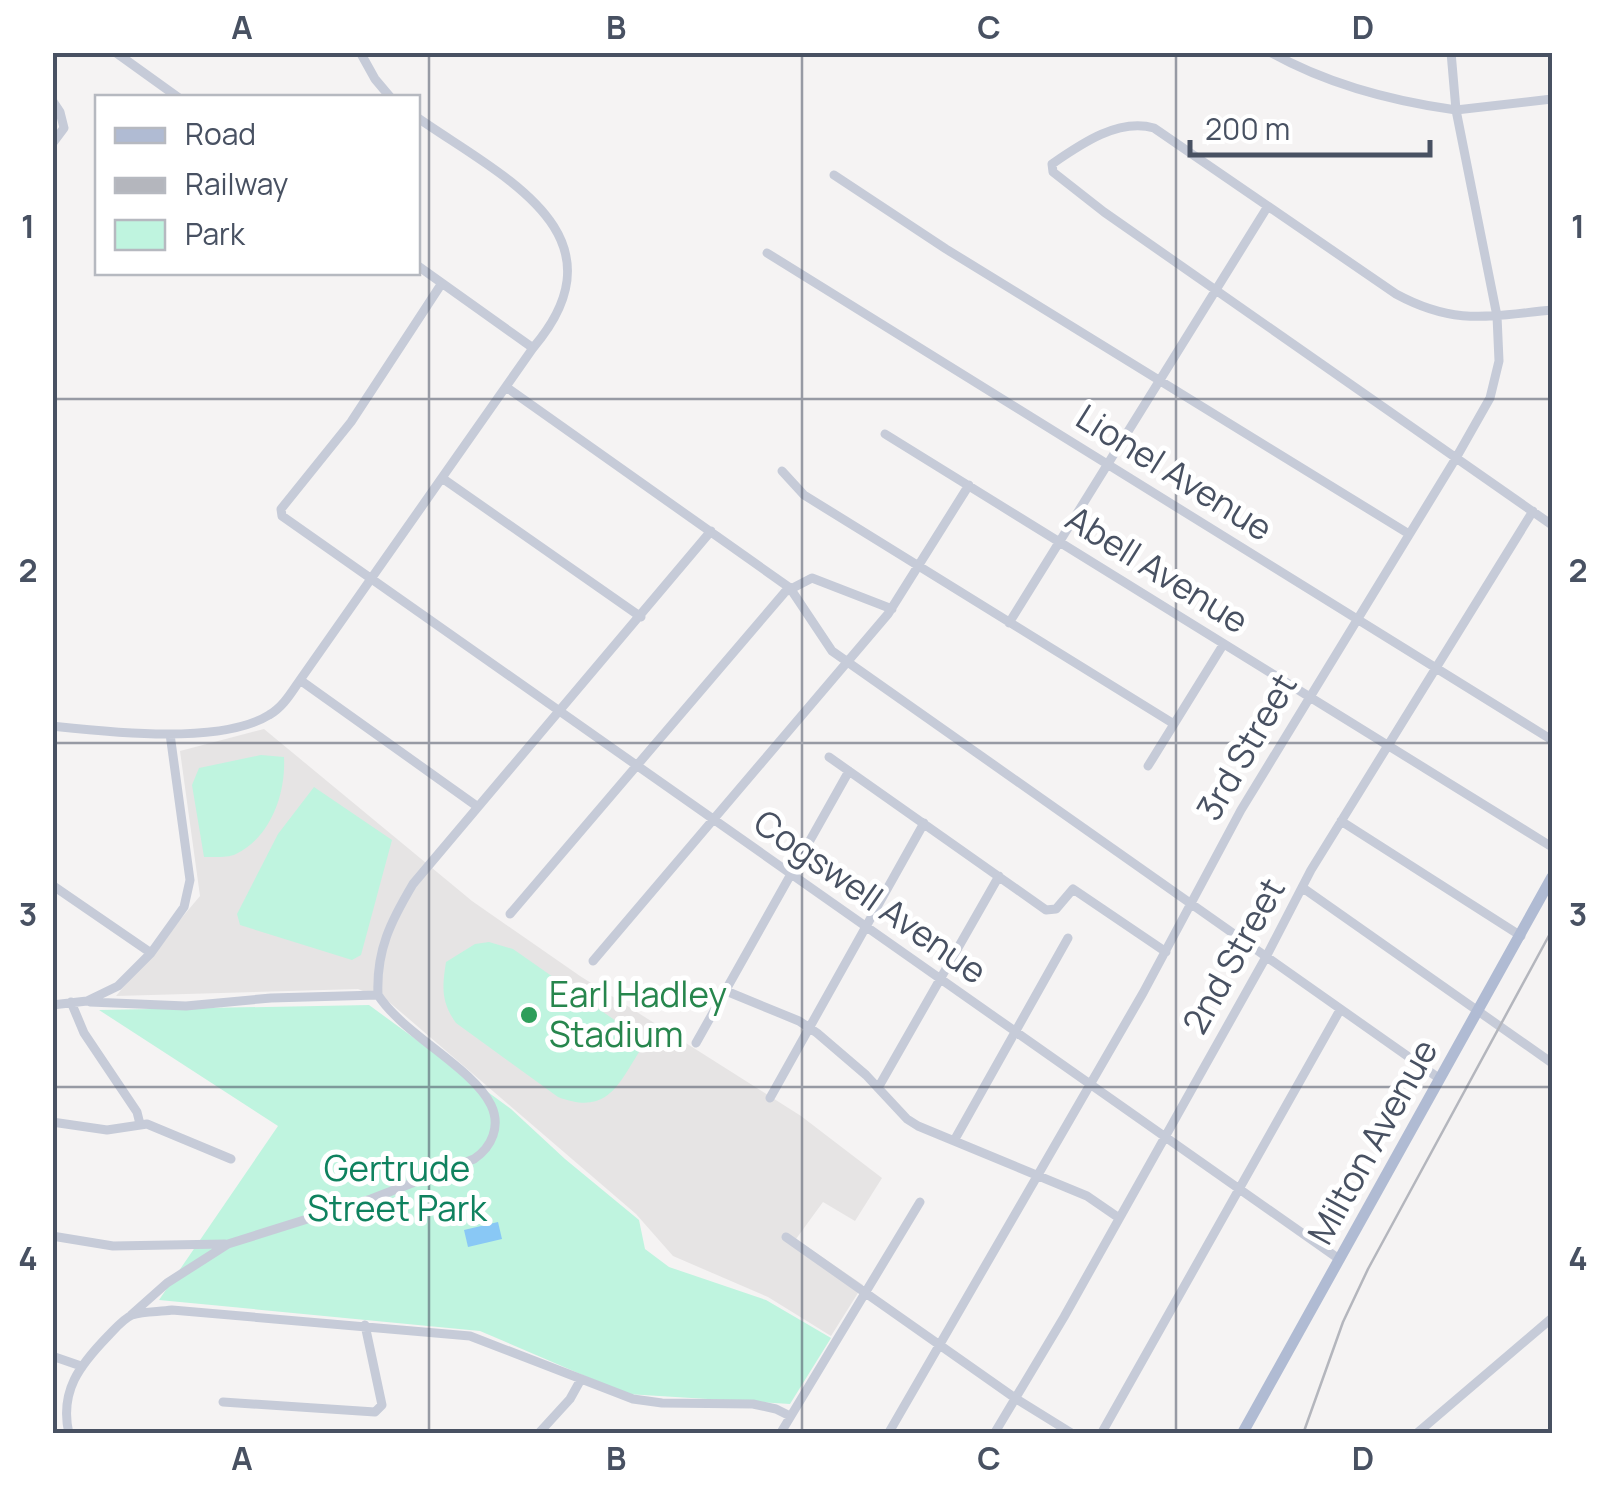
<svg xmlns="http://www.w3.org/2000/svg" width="1605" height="1486" viewBox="0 0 1605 1486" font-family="Manrope,sans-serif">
<rect width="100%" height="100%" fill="#f5f3f3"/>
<path fill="#e6e4e4" d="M264,729L472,901L580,976L801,1116L882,1178L855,1221L823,1202L796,1239L863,1285L831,1336L768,1297L673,1256L636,1214L388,1001L358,989L116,996L200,896L180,751Z"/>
<path fill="#bff4df" d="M261,755L284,757C286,793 271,837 236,854C228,858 214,857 204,857L192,785L199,768Z
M314,787L392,840L361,955L352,960L240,925L237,914L278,834Z
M489,942L513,949L646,1042C620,1077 613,1118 558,1097L456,1023C441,1002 442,987 446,962L475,944Z
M369,1005L511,1109L565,1159L639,1220L645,1249L669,1267L766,1300L831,1338L790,1404L627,1394L480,1331L159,1300L278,1126L99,1010Z"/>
<path fill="#89c8f5" d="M498,1222L502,1239L468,1247L464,1230Z"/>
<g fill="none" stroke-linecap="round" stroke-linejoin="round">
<path stroke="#c6cbd8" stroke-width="9" d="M115,52L179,98
M360,52L375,79L391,98
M1270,52C1327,84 1391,101 1456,110L1552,99
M52,100L60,112L64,128L52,144
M834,175L946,249L1409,534
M767,253L1552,740
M418,266L533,348
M442,283L351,422L281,509L282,516L1339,1259
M1552,310C1489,316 1455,326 1396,294L1154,128C1118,118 1081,144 1052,164L1053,172L1104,212L1552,525
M506,387L790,588L832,651L1440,1079
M885,434L1552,847
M782,471L804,495L1174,724
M442,478L641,617
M1009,623L1268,206
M300,680L478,807
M52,726C108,732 221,745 269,715C283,707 291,693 300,680L533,348C630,234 501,176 418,118
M829,757L1046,910L1056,909L1073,889L1166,952
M1148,766L1223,645
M1341,821L1521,936
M52,885L151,953
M1303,888L1552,1063
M510,914L785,592L812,578L892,609
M593,961L888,614L969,485
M726,991L799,1021L817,1033L866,1075L907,1119L918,1126L1087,1196L1119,1218
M378,995C376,950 391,921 413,884L711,531
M71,1002L84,1033L137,1112L140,1124
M90,1002L186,1006L271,998L378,995
M52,1005L87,1001L118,986L151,953L184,907L190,880L170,734
M696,1043L849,771
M878,1088L999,876
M770,1098L924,823
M52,1122L107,1130L147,1124L231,1159
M955,1139L1068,938
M52,1236L113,1246L225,1244
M786,1237L1015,1398L1073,1434
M131,1315L167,1283L228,1244L371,1199L474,1159C492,1147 501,1126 491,1105C472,1067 404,1035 378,995
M52,1356L81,1366
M223,1402L375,1412L382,1405L365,1325
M69,1434C59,1391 80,1365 108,1336C115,1329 123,1319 132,1315C144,1311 159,1312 172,1310L470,1336L633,1399L662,1403L753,1404L776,1409L790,1416
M538,1434L570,1399L580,1381
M780,1434L920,1202
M888,1434L1143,993L1241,810L1456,458L1490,398L1499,361L1497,316L1456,110L1451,52
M994,1434L1064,1317L1266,957L1311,870L1533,511
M1101,1434L1340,1010
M1416,1434L1552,1318"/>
<path stroke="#b0bbd3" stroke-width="11" d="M1242,1434L1552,877"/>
<path stroke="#b4b6bd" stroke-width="2.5" d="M1303,1434L1343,1322L1368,1269L1552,930"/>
</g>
<path fill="none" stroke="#485162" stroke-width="2.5" stroke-opacity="0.55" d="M429,52V1434M802,52V1434M1176,52V1434M52,399H1552M52,743H1552M52,1087H1552"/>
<circle fill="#2e9e5b" stroke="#fff" stroke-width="4" cx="529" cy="1015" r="10"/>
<g text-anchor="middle" stroke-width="10" stroke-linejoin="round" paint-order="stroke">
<g font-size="35" fill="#485162" stroke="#fff">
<text transform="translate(1174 473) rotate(32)" y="12">Lionel Avenue</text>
<text transform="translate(1157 570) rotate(32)" y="12">Abell Avenue</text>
<text transform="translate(1247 747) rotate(-60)" y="12">3rd Street</text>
<text transform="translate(870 897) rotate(35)" y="12">Cogswell Avenue</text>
<text transform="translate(1234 956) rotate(-61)" y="12">2nd Street</text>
<text transform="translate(1373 1142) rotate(-61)" y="12">Milton Avenue</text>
</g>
<g font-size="35" fill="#27864d" stroke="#fff" text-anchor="start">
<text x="549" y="1007">Earl Hadley<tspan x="549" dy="40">Stadium</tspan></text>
</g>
<g font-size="35" fill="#0f825f" stroke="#fff">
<text x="397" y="1181">Gertrude<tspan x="397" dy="40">Street Park</tspan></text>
</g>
</g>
<rect width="1605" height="1486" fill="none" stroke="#ffffff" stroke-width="110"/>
<rect x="95" y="95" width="325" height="180" fill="#ffffff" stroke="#b6b9c0" stroke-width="2.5"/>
<rect x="115" y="128" width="50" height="15" fill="#b0bbd3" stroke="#b6b9c0" stroke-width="2.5"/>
<text x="185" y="145" font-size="30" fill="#485162">Road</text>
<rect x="115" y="178" width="50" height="15" fill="#b4b6bd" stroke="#b6b9c0" stroke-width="2.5"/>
<text x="185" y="195" font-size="30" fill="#485162">Railway</text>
<rect x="115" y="220" width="50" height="30" fill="#bff4df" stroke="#b6b9c0" stroke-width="2.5"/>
<text x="185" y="245" font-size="30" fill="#485162">Park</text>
<path d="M1190 140v15h240v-15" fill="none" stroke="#485162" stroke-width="5"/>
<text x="1205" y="140" font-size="30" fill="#485162" stroke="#ffffff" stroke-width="8" paint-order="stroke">200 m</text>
<rect x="55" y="55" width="1495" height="1376" fill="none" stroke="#485162" stroke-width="4"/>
<g font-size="32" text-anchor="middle" font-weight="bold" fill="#485162">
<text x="242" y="39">A</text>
<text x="616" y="39">B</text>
<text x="989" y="39">C</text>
<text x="1363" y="39">D</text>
<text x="28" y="238">1</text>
<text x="1578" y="238">1</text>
<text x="28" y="582">2</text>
<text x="1578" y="582">2</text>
<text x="28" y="926">3</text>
<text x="1578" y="926">3</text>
<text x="28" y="1270">4</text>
<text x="1578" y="1270">4</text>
<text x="242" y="1470">A</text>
<text x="616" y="1470">B</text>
<text x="989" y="1470">C</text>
<text x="1363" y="1470">D</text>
</g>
</svg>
